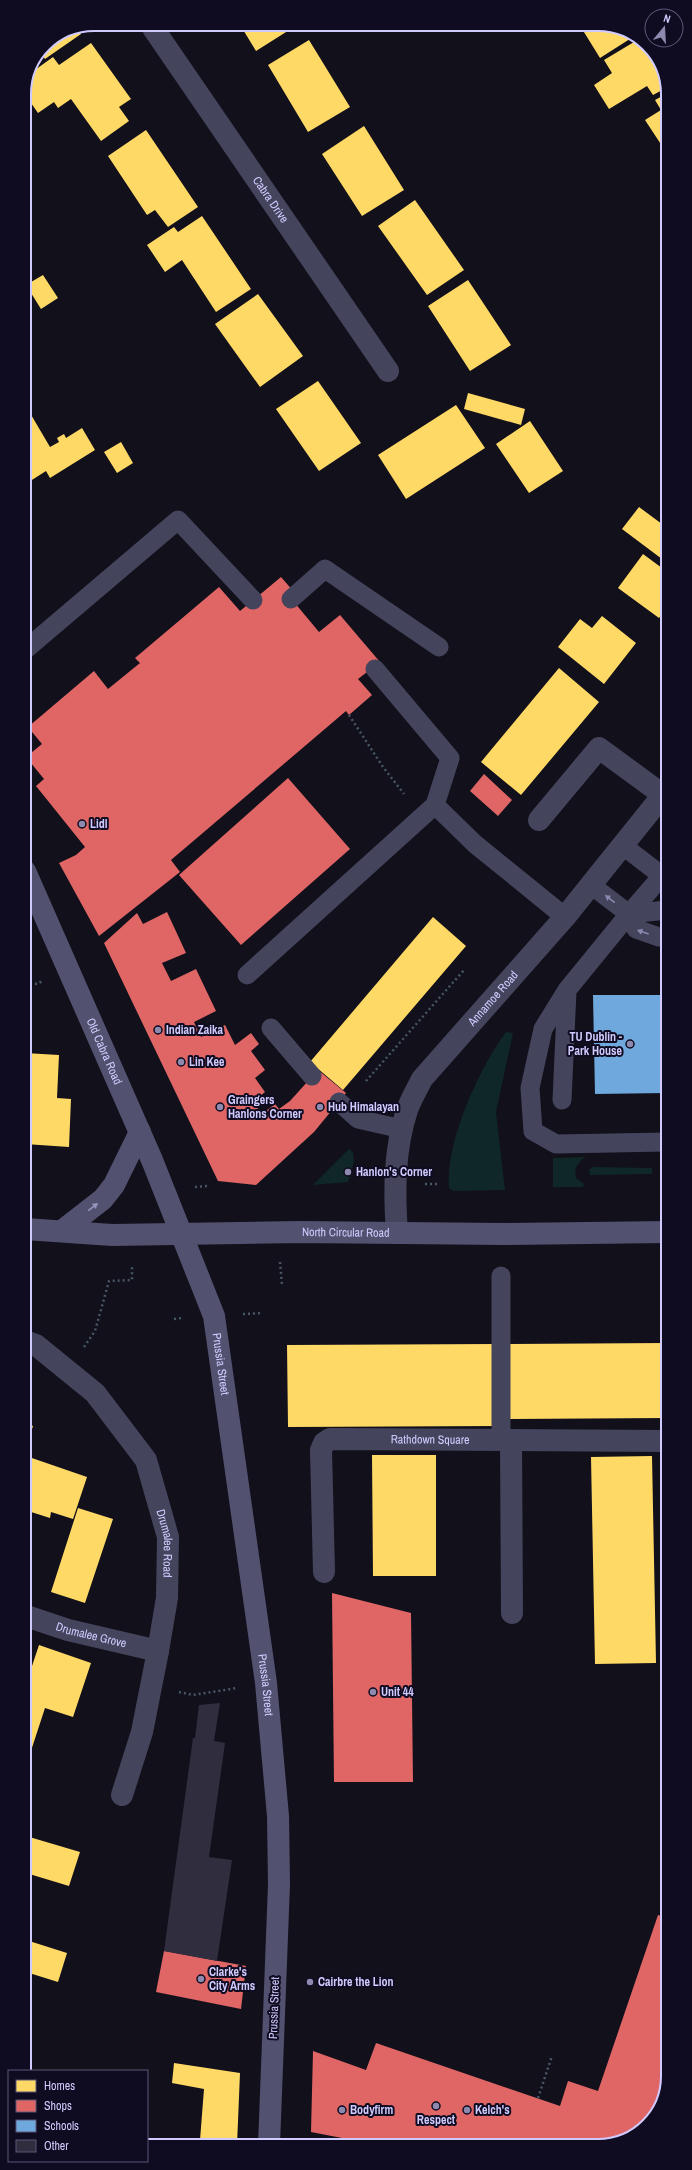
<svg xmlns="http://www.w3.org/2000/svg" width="692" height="2170" viewBox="0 0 692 2170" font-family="'Archivo Narrow',sans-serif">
<rect width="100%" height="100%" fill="#12101b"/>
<path fill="#0f2727" d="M506,1032L513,1033L496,1112L505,1190L453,1191L449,1188C445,1143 479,1068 506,1032Z
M349,1149L353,1152L354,1162L348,1182L313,1185Z
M585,1157C577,1164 574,1168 576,1178L584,1184L583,1187H553V1158Z
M592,1167L652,1168V1174L590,1175L589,1170Z"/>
<path fill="#ffd966" d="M579,24H603L633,37L600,58Z
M294,27L256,51L242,28Z
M67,29H78L81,34L45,59L40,52L45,44Z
M639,39L644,41L666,76V88L653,95L647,86L609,109L594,85L612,73L604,60Z
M309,40L350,107L308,132L268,65Z
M91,43L131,99L119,107L129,121L101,141L71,99L58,108L54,102L38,113L24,93L28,75L53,57L59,65Z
M666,94V152L645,120L661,110L655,100Z
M364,126L404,190L362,216L322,154Z
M146,130L198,207L168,227L155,210L147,215L108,156Z
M415,200L464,270L427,295L378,226Z
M202,216L251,289L216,312L182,260L165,272L147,245L174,227L178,232Z
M43,275L58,298L41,309L26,285Z
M468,280L511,345L470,371L428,306Z
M258,294L303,356L260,387L215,324Z
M318,381L361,443L319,471L276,409Z
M468,393L525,409L521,425L464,409Z
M456,405L485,448L406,499L378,455Z
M30,413L50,447L59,442L57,438L64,434L66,438L82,428L95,450L50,478L46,471L24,485V416Z
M530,421L563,471L529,493L496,444Z
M121,442L133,463L117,473L104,452Z
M639,507L666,527V562L622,529Z
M643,554L666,571V608L659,618L618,588Z
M602,616L636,643L604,684L558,647L580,619L592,628Z
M559,668L599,702L521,795L481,762Z
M433,917L466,946L343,1090L310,1062Z
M25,1053L59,1055L57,1098L71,1099L69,1147L25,1144Z
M667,1343V1418L510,1419V1344Z
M496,1344L497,1426L288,1427L287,1345Z
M26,1423L33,1426L26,1448Z
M372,1455H436V1576H373Z
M26,1456L87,1477L73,1519L51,1512L50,1518L28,1511L26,1518Z
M652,1456L656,1663L595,1664L591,1457Z
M78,1508L113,1519L85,1603L51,1592Z
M39,1645L91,1663L73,1717L45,1708L26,1766V1684Z
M26,1836L80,1852L69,1886L26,1873Z
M26,1940L67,1953L58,1982L26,1972Z
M174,2063L240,2073L237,2145H209L210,2141L200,2140L204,2089L172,2083Z"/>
<path fill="#e06666" d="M281,577L294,592L289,596L319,632L340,615L380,662L358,679L372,695L349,715L346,711L171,860L180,872L99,936L59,863L76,855L85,847L36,786L44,779L26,757L42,744L28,727L94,671L108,689L140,663L135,658L219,587L240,611Z
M484,774L512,800L498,816L470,791Z
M288,778L350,849L241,945L179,875Z
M167,912L186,953L162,963L171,981L196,969L216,1011L194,1022L201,1037L225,1025L235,1045L251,1033L259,1044L251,1051L265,1070L255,1078L265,1092L253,1102L262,1114L275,1104L279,1109L290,1101L318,1070L346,1093L314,1132L256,1185L218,1181L104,943L137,913L143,924Z
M332,1593L411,1613L413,1782H334Z
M658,1915L668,1918V2076L653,2119L616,2144L378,2145L311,2132L313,2051L366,2070L376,2043L560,2106L568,2081L598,2091Z
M164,1951L246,1966L241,2009L156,1992Z"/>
<path fill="#6fa8dc" d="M593,995H667V1093L595,1094Z"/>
<path fill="#302d3e" d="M220,1703L214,1741L225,1743L209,1857L232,1860L217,1961L164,1951L193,1738H195L199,1705Z"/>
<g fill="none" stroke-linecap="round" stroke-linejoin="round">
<path stroke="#475766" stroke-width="2.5" stroke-dasharray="2 3" stroke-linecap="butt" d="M349,715L383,767L404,794
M25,983L38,984L42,981
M366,1081L464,970
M425,1184H440
M195,1187L207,1186
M280,1262L282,1285
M243,1314L263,1313
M174,1319L182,1318
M84,1347L95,1331L109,1281L132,1280V1265
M179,1692L193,1695L237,1688
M538,2098L552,2056"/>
<path stroke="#45445d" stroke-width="19" d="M291,599L325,569L439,647
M25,650L178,520L253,600
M375,669L450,758L435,805L475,844L565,917
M622,845L661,875
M667,870L629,914L567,990L543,1029L530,1088L533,1131L556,1144L667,1142
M591,885L629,914L636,929L659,937L667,936
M629,914L667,910
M247,975L435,805
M271,1028L312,1076
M562,1100L567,991
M339,1102L358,1119L402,1129
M501,1276V1440"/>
<g stroke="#45445d" stroke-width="22">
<path id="s1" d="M153,28L388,371"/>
<path d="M539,820L599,748L663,795"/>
<path id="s2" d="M25,1341L36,1345L95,1393L146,1460L168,1537L167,1598L158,1651L142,1732L122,1795"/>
<path d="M511,1440L512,1613"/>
<path id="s3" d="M324,1572L321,1450L324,1443L330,1439L667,1441"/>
<path id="s4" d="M26,1616L68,1630L158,1651"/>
</g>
<path stroke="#45445d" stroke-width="22" id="s5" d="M397,1233C394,1191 394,1150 407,1110C411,1099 417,1089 422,1079L565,917L667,790"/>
<g stroke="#52516f" stroke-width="22">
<path id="s6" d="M25,871L152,1160L214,1316L266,1683L278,1816L279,1884L269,2145"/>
<path id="s7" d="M25,1229L112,1235L299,1232L503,1234L667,1232"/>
<path d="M62,1231L103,1199L114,1185L140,1132"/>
</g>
</g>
<defs><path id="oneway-solid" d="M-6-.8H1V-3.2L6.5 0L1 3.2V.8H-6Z"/></defs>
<g fill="#8a88ae">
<use href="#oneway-solid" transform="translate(610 899) rotate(-143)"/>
<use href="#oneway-solid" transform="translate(643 932) rotate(-161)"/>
</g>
<use fill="#9794be" href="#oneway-solid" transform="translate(93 1207) rotate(-38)"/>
<g fill="#8e8aaf" stroke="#0f0b20" stroke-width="1.5">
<circle cx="82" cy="824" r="4"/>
<circle cx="158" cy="1030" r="4"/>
<circle cx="630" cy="1044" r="4"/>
<circle cx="181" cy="1062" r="4"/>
<circle cx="220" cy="1107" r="4"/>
<circle cx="320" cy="1107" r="4"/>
<circle cx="348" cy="1172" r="4"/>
<circle cx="373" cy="1692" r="4"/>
<circle cx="201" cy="1979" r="4"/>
<circle cx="310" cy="1982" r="4"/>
<circle cx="436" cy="2106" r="4"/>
<circle cx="342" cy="2110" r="4"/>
<circle cx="467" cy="2110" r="4"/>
</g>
<g text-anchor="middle" stroke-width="4" stroke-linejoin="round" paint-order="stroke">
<g font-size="12" fill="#d0cbff" stroke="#0f0b20">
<text dy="4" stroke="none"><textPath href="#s1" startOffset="208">Cabra Drive</textPath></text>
<text dy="4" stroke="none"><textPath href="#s5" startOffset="266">Annamoe Road</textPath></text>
<text dy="4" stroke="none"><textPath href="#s6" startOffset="197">Old Cabra Road</textPath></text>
<text dy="4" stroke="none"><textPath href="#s7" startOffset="321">North Circular Road</textPath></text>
<text dy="4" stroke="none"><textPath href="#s6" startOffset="532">Prussia Street</textPath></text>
<text dy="4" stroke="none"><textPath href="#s3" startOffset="237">Rathdown Square</textPath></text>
<text dy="4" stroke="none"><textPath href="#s2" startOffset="258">Drumalee Road</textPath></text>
<text dy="4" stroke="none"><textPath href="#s4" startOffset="68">Drumalee Grove</textPath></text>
<text dy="4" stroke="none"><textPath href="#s6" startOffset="856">Prussia Street</textPath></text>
<text transform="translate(274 2008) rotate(-88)" y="4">Prussia Street</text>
</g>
<g font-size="12" font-weight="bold" fill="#d0cbff" stroke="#0f0b20" text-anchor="start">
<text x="90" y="828">Lidl</text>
<text x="166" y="1034">Indian Zaika</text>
<text x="622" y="1041" text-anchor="end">TU Dublin -<tspan x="622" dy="14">Park House</tspan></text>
<text x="189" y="1066">Lin Kee</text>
<text x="228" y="1104">Graingers<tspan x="228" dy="14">Hanlons Corner</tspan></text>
<text x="328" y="1111">Hub Himalayan</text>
<text x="356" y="1176">Hanlon's Corner</text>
<text x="381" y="1696">Unit 44</text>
<text x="209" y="1976">Clarke's<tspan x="209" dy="14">City Arms</tspan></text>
<text x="318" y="1986">Cairbre the Lion</text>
<text x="350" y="2114">Bodyfirm</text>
<text x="475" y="2114">Kelch's</text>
<text x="436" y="2124" text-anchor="middle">Respect</text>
</g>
</g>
<path d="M0 0H692V2170H0ZM94 31H598A63 63 0 0 1 661 94V2076A63 63 0 0 1 598 2139H94A63 63 0 0 1 31 2076V94A63 63 0 0 1 94 31Z" fill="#0f0b20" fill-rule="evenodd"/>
<path fill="none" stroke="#d0cbff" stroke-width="2" d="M94 31H598A63 63 0 0 1 661 94V2076A63 63 0 0 1 598 2139H94A63 63 0 0 1 31 2076V94A63 63 0 0 1 94 31Z"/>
<rect x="8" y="2070" width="140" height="92" fill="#0f0b20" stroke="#5c5879"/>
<rect x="16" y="2080" width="20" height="12" fill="#ffd966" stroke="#5c5879"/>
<text x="44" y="2090" font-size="12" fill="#d0cbff">Homes</text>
<rect x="16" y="2100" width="20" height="12" fill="#e06666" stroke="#5c5879"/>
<text x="44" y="2110" font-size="12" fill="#d0cbff">Shops</text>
<rect x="16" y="2120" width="20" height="12" fill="#6fa8dc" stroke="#5c5879"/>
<text x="44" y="2130" font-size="12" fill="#d0cbff">Schools</text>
<rect x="16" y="2140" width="20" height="12" fill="#302d3e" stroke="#5c5879"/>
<text x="44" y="2150" font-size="12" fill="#d0cbff">Other</text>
<g transform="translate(664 28) rotate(18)"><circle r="19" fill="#0f0b20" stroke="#5c5879"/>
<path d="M0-3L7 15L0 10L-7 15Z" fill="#8e8aaf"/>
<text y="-6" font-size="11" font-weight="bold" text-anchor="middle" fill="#d0cbff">N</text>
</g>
</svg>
